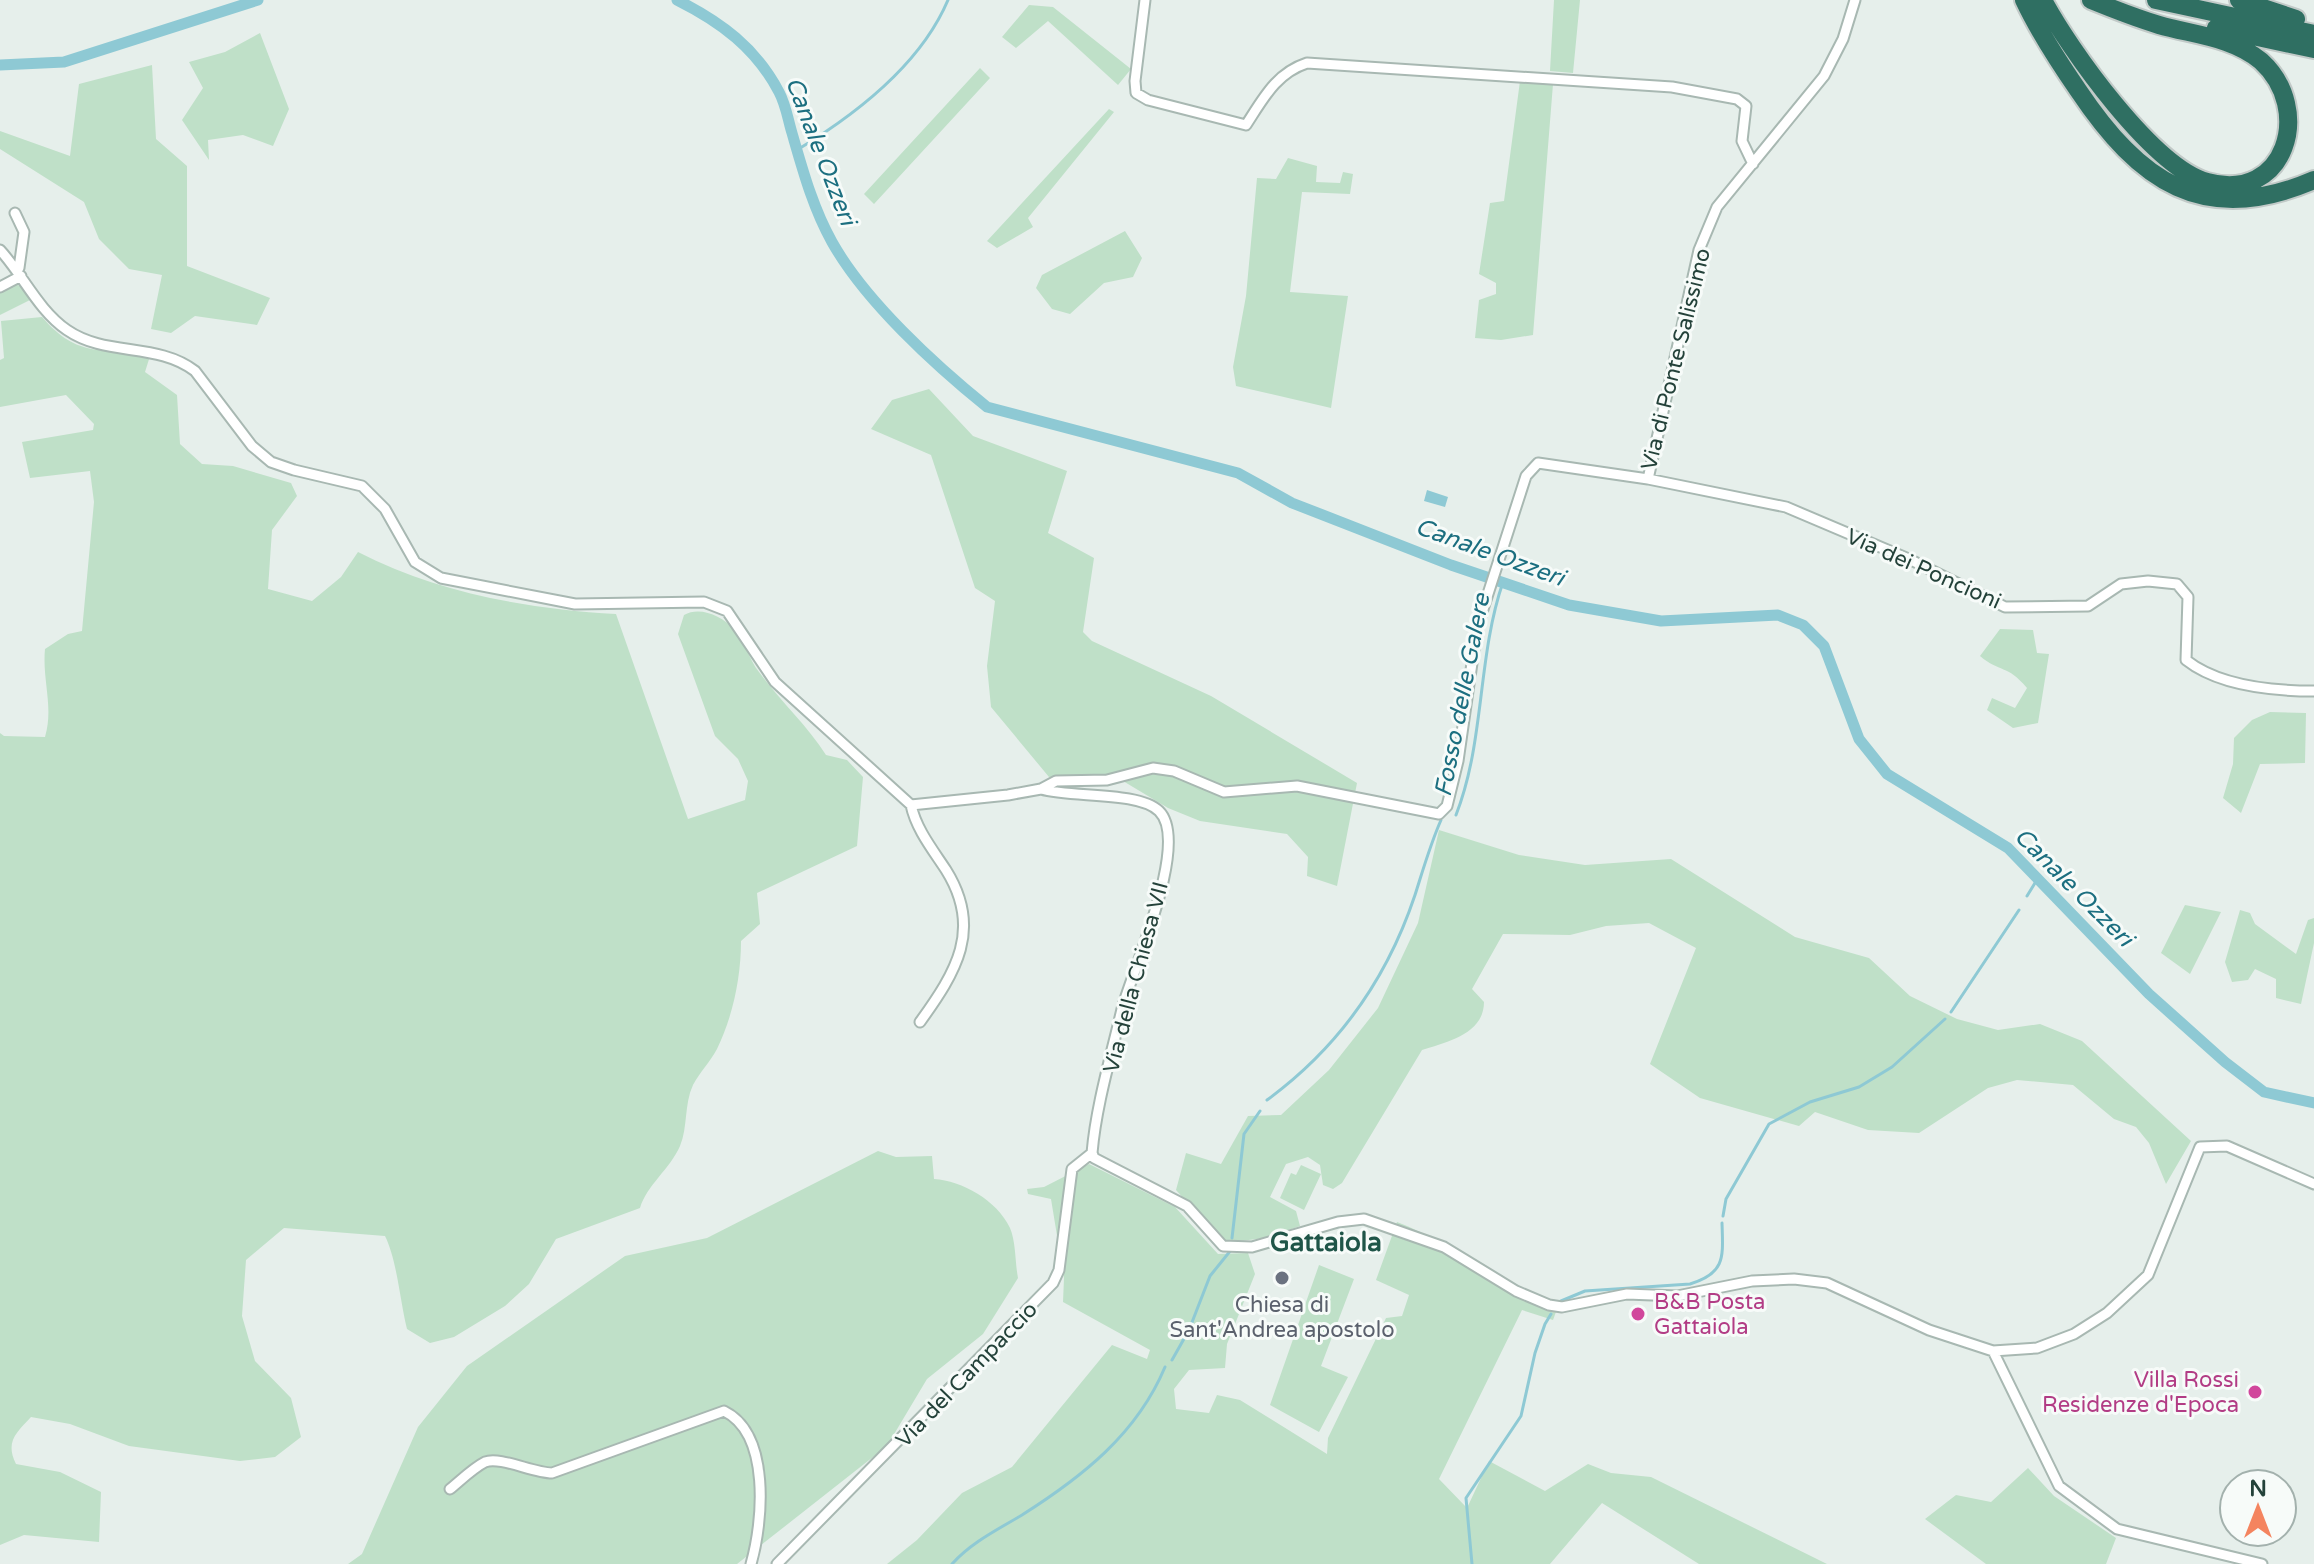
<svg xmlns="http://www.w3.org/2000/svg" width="2314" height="1564" viewBox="0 0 2314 1564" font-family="'Varela Round',sans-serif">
<rect width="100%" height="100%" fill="#e6efeb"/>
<path fill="#bfe0c8" d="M1554,0H1580L1573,73L1550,71Z
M1029,5L1053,7L1131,69L1118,85L1048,21L1016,48L1002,37Z
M260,33L289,109L273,146L243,135L208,140L209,160L182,120L203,88L189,62L225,52Z
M152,65L156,139L187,166V266L270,298L257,325L195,316L171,333L151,329L162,275L129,269L99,239L84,202L0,149V131L70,156L79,84Z
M980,68L990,78L874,204L864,194Z
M1520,81L1553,84L1533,335L1501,340L1475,338L1479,300L1496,294V283L1479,274L1490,203L1504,201Z
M1109,109L1114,112L1028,218L1033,227L997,248L987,241Z
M1288,158L1317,166L1316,182L1340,183L1343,172L1353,174L1350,194L1302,192L1290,292L1348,296L1331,408L1236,386L1233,367L1246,296L1257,178L1276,179Z
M1125,231L1142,258L1133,277L1104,283L1070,314L1052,309L1036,288L1042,275Z
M14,284L24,287L32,299L0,315V292Z
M42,317C79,360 101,346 150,356L145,372L177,395L180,444L202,464L233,466L291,483L297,496L272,530L268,589L312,601L341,577L358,552C437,593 528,609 616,614L688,819L745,800L748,781L738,759L715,736L678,634L684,615C700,606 722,616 734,629C745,640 749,660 759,672C780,701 807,725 826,755L847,760L863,777L857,846L757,893L760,924L741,941C741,977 733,1016 717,1049C710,1062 700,1072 693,1085C684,1104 688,1127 680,1146C670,1169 647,1185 640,1208L556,1239L529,1284L505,1306L454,1337L430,1343L407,1329C400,1301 397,1260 385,1236L284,1228L246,1260L242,1316L255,1361L291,1398L301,1437L275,1457L240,1461L129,1446L70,1424L31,1417C16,1433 5,1442 16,1464L60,1472L101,1492L99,1542L24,1535L0,1545V733L4,736L45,737C54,707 42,680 45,649L68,634L82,631L94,502L90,471L30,478L22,442L93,430L94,424L66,395L0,407V360L4,358L1,321Z
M929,389L973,436L1067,471L1048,533L1094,558L1083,632L1092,641L1211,696L1357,783L1337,886L1307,876L1308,857L1287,834L1200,821L1168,808L1113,775L1049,777L991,707L987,666L995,601L975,588L931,455L871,429L892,400Z
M2000,629L2033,630L2037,653L2049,654L2038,723L2013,728L1987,710L1992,698L2015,708L2027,688C2007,664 2000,673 1980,656Z
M2270,712L2306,713L2305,763L2260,764L2241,813L2223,798L2233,764L2234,738L2252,720Z
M1439,830L1519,855L1585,865L1671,859L1795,937L1869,958L1910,996L1957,1019L1998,1030L2040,1024L2082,1041L2191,1141L2166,1184L2149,1143L2136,1127L2114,1119L2073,1085L2017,1080L1988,1088L1919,1133L1868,1130L1815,1112L1799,1126L1700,1098L1650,1064L1696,948L1649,923L1606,926L1570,935L1503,934L1472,989L1484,1002C1484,1034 1447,1042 1422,1050L1342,1183L1333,1189L1323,1185L1320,1165L1308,1157L1286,1164L1270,1197L1296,1211L1300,1226L1265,1238L1224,1243L1176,1190L1186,1153L1221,1164L1248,1116L1281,1115L1329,1070L1378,1008L1418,923Z
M2185,905L2221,912L2190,974L2161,953Z
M2240,910L2250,913L2255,924L2296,954L2308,920L2314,918V943L2301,1004L2276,998V979L2255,969L2248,980L2232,982L2225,962Z
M878,1151L896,1157L932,1156L934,1179C962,1181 997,1200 1010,1228C1016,1242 1015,1263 1018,1278L983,1334L927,1379L887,1446L737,1564H348L362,1554L418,1427L467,1366L625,1256L707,1238Z
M1089,1164L1175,1207L1218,1254L1248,1253L1255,1274L1227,1344L1225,1368L1189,1370L1174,1389L1176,1409L1209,1413L1217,1395L1240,1400L1327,1454L1328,1438L1386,1318L1402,1316L1409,1295L1376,1280L1397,1222C1449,1241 1511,1293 1560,1301L1553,1320L1522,1310L1439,1479L1467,1508L1489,1461L1545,1491L1588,1464L1611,1473L1651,1477L1827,1564H1699L1602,1503L1550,1564H887L917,1540L962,1493L1012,1467L1112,1345L1147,1359L1150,1350L1063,1302L1064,1278L1051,1199L1028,1194L1027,1189L1044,1187Z
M1301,1165L1321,1174L1304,1210L1280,1198L1291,1173L1296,1175Z
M1319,1265L1354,1279L1321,1366L1348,1377L1319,1432L1270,1405Z
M2028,1468L2054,1496L2116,1538L2106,1564H1986L1925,1519L1956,1495L1991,1502Z"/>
<path fill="#8ec9d4" d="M1427,490L1448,497L1445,507L1424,501Z"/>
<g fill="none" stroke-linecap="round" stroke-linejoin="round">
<path stroke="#8ec9d4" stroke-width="3" d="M797,150C855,115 921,64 948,0
M1456,815C1485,741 1477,658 1503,582
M2027,896L2038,878
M1951,1012L2019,910
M1267,1100C1338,1048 1387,979 1415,895C1423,870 1430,845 1441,820
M1723,1216L1726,1199L1769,1124L1810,1102L1859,1087L1892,1067L1945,1019
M1232,1238L1244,1134L1260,1111
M1561,1301L1585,1291L1690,1284C1726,1273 1723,1257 1722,1223
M1172,1360L1189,1330L1210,1276L1231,1250
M952,1564C972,1542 997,1530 1022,1515C1082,1477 1137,1434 1165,1367
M1472,1564L1466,1498L1521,1416L1535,1353L1545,1324L1551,1314"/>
<path stroke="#8ec9d4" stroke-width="11" d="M677,0C721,22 756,48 779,92C786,105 788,120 792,133C803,171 813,208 832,242C865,301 935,365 987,407L1238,473L1292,503L1451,565L1569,605L1661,621L1778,615L1803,625L1824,646L1859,739L1887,774L2008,848L2149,994L2225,1062L2264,1092L2314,1103
M0,65L64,62L258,0"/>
<defs>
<path id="street" d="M1145,0L1135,81L1136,93L1148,100L1246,125C1263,99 1276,73 1307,63L1672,87L1737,99L1746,106L1742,141L1753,164
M15,213L24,232L19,268
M0,250C23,275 38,310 67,330C106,357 157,342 195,371L252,446L271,462L294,470L362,486L385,509L415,562L441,578L575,604L704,602L727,611L775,682L911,805L1008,795L1041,789L1056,781L1107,780L1153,768L1174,771L1224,792L1297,786L1439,814L1447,806L1458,761L1477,628L1526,476L1538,463L1648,479L1699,250L1717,207L1824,76L1843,39L1855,0
M0,287L21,276
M1648,479L1786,507L1911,560L2005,607L2088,606L2121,584L2148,581L2177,584L2188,597L2186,660C2219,686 2273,691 2314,691
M1041,789C1071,798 1138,791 1159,811C1191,842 1132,971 1122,1009C1111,1056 1096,1106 1092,1153L1094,1158L1187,1206L1223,1246L1252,1247L1338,1222L1364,1219L1444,1247L1516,1291L1549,1305L1562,1307L1627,1294L1677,1296L1752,1281L1794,1279L1827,1283L1929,1330L1993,1351L2037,1348L2074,1334L2107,1313L2148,1275L2200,1147L2227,1146L2314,1184
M911,805C916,829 933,850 946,870C983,929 956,972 920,1022
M1993,1351L2059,1486L2117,1529L2262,1564
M450,1489C460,1481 473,1468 485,1462C500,1456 533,1473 552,1473L724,1411C771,1434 763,1522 751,1564
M777,1564L1053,1283L1059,1270L1072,1169L1092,1153"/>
<path id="highway" d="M2024,0C2039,32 2058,61 2078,90C2139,181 2203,228 2314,180
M2043,0C2069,49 2153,167 2207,182C2286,204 2314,109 2261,61C2232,37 2194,35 2159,25C2136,18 2113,9 2091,0
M2156,0L2314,34
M2239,0L2296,19
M2216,28L2314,49"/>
</defs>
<use href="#street" stroke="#a8b8b2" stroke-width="13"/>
<use href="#highway" stroke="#c2cac8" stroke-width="22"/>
<use href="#street" stroke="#fff" stroke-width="9"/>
<use href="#highway" stroke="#2f6f62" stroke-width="18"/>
</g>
<circle fill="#6b7280" stroke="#f7fbf9" stroke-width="3" cx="1282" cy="1278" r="8"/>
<g fill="#d1479c" stroke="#f7fbf9" stroke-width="3">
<circle cx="1638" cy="1314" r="8"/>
<circle cx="2255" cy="1392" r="8"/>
</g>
<g text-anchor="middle" stroke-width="6" stroke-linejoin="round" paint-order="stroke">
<g font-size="22" fill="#24423a" stroke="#f7fbf9">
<text transform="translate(1675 359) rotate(-76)" y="8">Via di Ponte Salissimo</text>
<text transform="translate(1924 568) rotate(24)" y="8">Via dei Poncioni</text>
<text transform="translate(1135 977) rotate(-75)" y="8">Via della Chiesa VII</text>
<text transform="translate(966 1374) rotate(-46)" y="8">Via del Campaccio</text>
</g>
<g font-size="22" fill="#b23c85" stroke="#f7fbf9" text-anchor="start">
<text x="1654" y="1309">B&amp;B Posta<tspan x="1654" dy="25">Gattaiola</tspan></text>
<text x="2239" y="1387" text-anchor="end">Villa Rossi<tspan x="2239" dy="25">Residenze d'Epoca</tspan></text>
</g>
<g font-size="22" fill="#5b616d" stroke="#f7fbf9">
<text x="1282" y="1312">Chiesa di<tspan x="1282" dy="25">Sant'Andrea apostolo</tspan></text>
</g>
<g font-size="24" font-style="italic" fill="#1c6f80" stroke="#f7fbf9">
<text transform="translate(821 151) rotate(69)" y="8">Canale Ozzeri</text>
<text transform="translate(1490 552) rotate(20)" y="8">Canale Ozzeri</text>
<text transform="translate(1462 695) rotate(-79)" y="8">Fosso delle Galere</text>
<text transform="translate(2074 887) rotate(45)" y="8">Canale Ozzeri</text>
</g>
<g font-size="26" font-weight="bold" fill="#1f5548" stroke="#f7fbf9">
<text x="1326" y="1251">Gattaiola</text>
</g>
</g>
<g transform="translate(2258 1508)"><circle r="38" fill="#f7fbf9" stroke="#a3b1ad" stroke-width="2"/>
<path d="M0-6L14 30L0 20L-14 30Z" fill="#f4845f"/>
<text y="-12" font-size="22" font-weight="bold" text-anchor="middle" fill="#24423a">N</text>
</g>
</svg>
